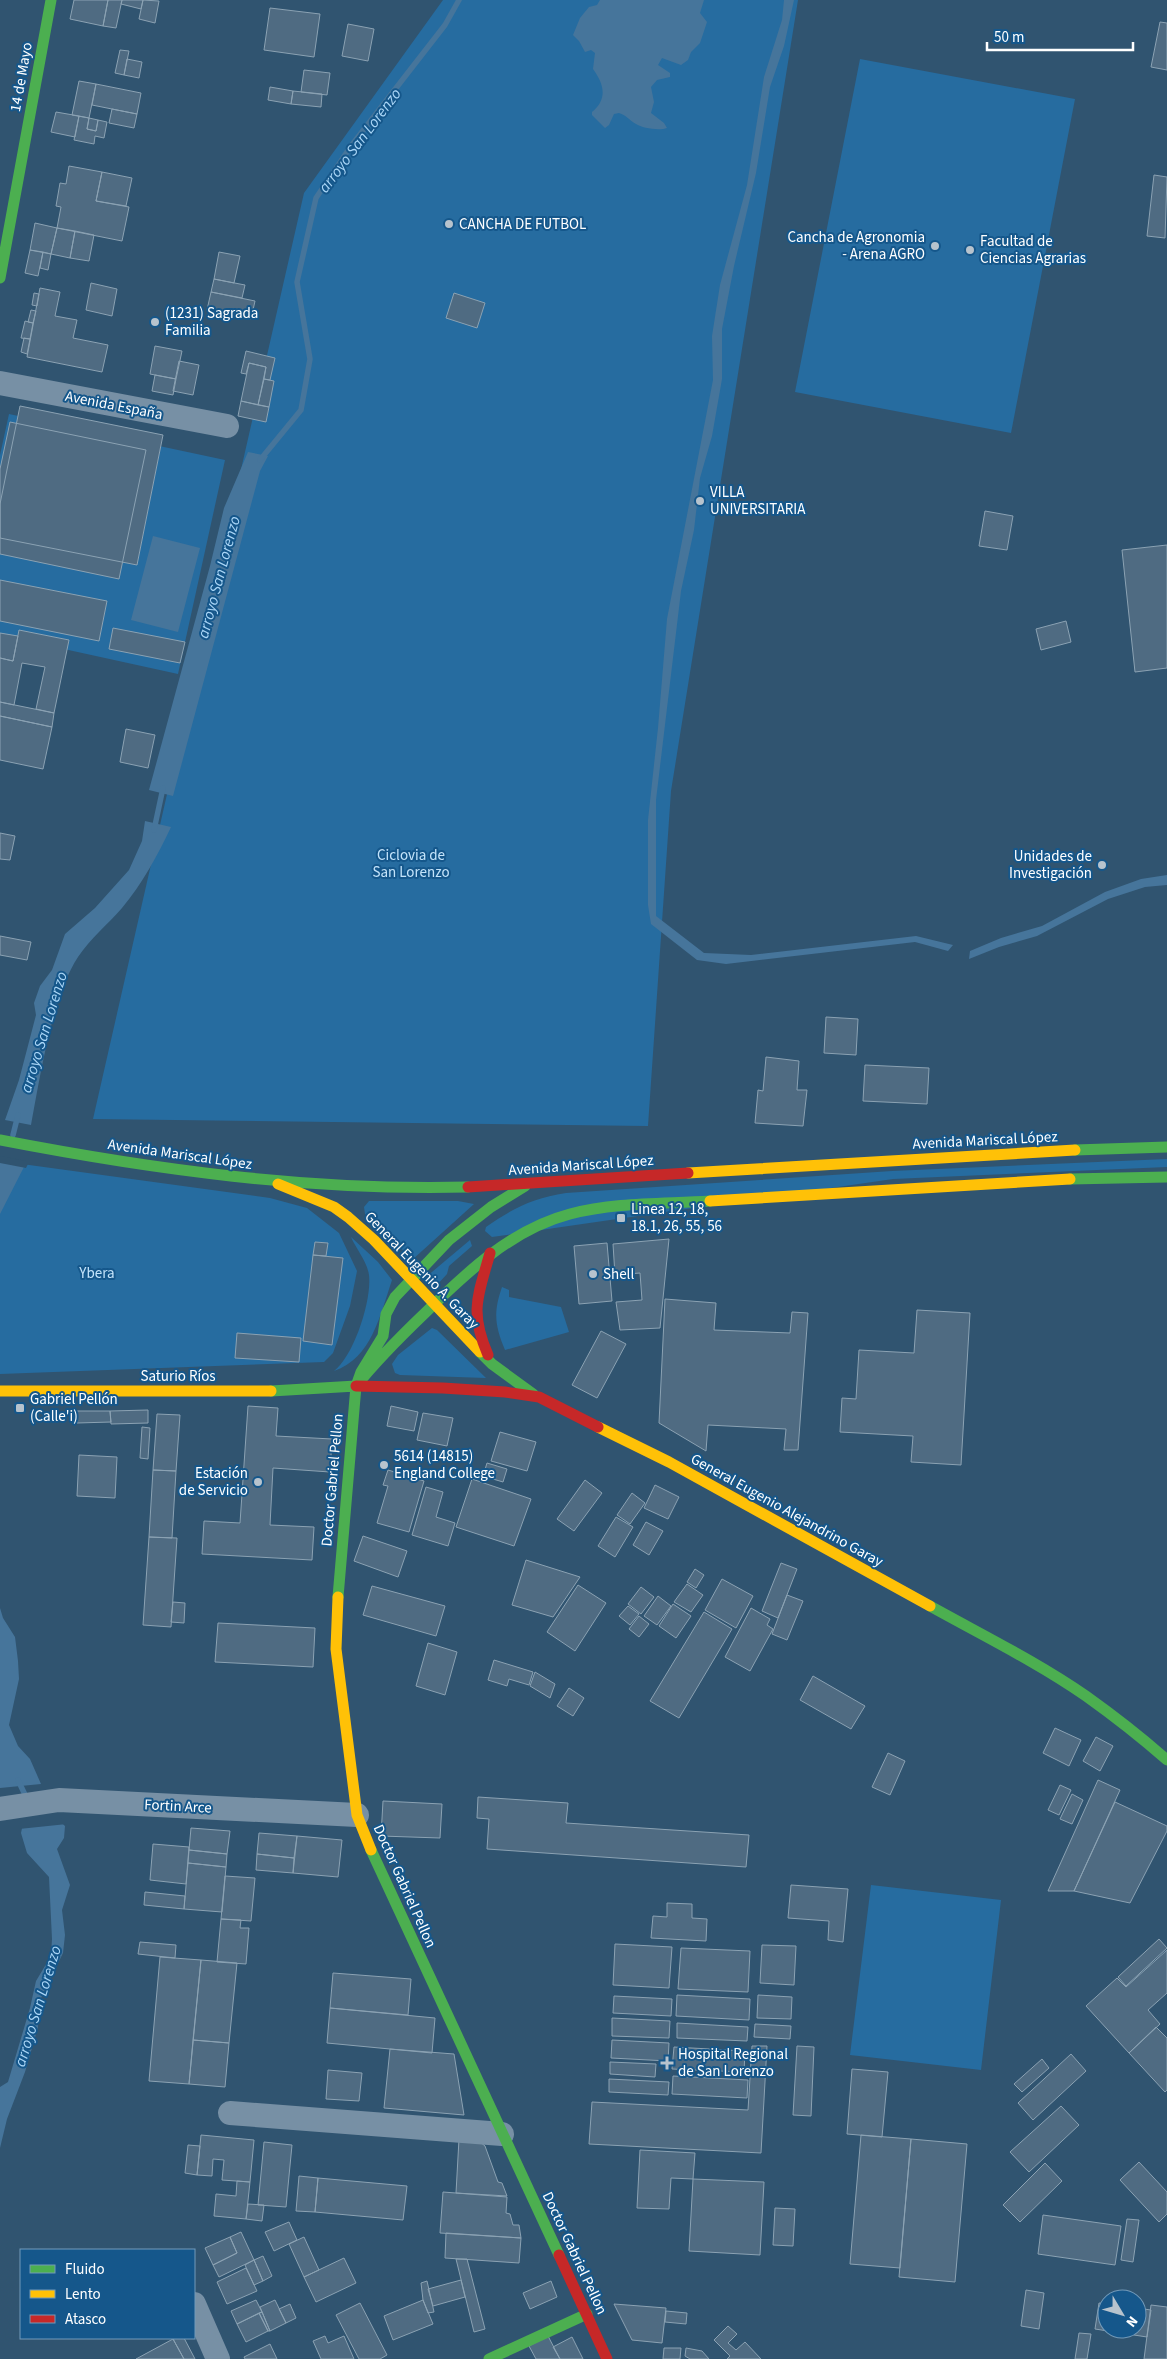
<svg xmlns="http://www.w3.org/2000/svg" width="1167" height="2359" viewBox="0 0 1167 2359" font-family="'Source Sans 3',sans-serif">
<rect width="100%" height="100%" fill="#305470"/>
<path fill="#266ca0" d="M443,0H798L671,791L648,1126L93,1119L304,193Z
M860,59L1075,99L1011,433L795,392Z
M9,414L225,460L178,674L0,635V455Z
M1167,1159V1167L893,1179L492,1237L485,1231L486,1227C513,1208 533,1198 566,1193L892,1171Z
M0,1161L270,1198L307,1208L339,1233L357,1271L350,1306L333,1353L324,1362L0,1374Z
M369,1201H458L474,1204L412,1260L390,1237L365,1214L364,1207Z
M351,1237L378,1262L392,1280C380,1315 372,1358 334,1371C354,1356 372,1300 369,1275C367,1261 356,1249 351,1237Z
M470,1240L472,1246L449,1266L447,1274L436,1286L426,1277Z
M502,1287L509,1290V1297L561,1307L569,1332L505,1350C495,1326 493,1313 502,1287Z
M432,1328L437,1330L486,1378L400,1375L395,1373L392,1364L398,1355Z
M871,1885L1001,1900L981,2070L850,2055Z"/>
<path fill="#46759b" d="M600,0H704L700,13L707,22L700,43L691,52L688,60L681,65L662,58L658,65L670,73V77L657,80L651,87L654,102L651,113L664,123L667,128C659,131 642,128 636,124C629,120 626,115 619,113L614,114L609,125L605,128L592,115V112C608,99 604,84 593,69L595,53L591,50L585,52L579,41L573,35L580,18L589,7L597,5Z
M784,0H794L784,46L770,87L756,173L734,266L722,329V379L712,436L700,478L694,530L681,591L656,800V916L704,953L751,955L916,936L953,945L948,951L915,942L726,964L697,960L651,924L648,905V820L658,728L667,619L713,380L712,336L720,285L747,185L764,77L782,20Z
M248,452L268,456L260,471L173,796L149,790L210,566L224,508Z
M153,536L200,548L178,632L131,620Z
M145,821L171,827C158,855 142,884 122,908C108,924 90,939 78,957C52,996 40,1078 31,1125L5,1120L19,1080L36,1015L34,1003L40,986L52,970L65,934L95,908L129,870L142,841Z
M1167,875V885L1145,887L1108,899L1037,936L999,947L969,959L970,951L1001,938L1042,926L1105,892L1141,879Z
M0,1159L26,1163L0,1214Z
M0,1608L3,1618L15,1637L18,1661L19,1679L9,1725L18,1746L30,1759L41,1784L0,1788Z
M53,1815L65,1826L64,1838L57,1849L70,1885L62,1910L65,1935L63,1953L41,1998L37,2015L38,2027L25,2072L7,2119L0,2148V2087L8,2082L30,2008L36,1981L51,1956L52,1939L49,1877L27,1853L21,1833L24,1819Z"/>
<path fill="#305470" d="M0,1156L26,1161L28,1164L26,1168L0,1163Z
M53,1812L67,1824L19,1829L23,1817Z"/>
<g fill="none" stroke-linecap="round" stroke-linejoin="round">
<path stroke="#46759b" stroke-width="5.5" d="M260,460L301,410L310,359L297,282L316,198L351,146L445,25L459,0
M154,830L163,788
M13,1135L18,1115
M18,1780L27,1799"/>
</g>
<path fill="#4f6b82" stroke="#8ba2b3" d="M74,0H108L103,26L70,19Z
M108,0H122L116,28L103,26Z
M122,0H143L141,9L121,4Z
M143,0L159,1L155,23L139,19Z
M270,8L320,14L314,57L264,50Z
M1160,22L1167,23V70L1151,67Z
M348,24L374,29L368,61L342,56Z
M120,50L129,51L124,75L115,73Z
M127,59L142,62L139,78L124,75Z
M304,70L330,73L327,95L301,92Z
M79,81L96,84L89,118L72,115Z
M96,84L141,93L137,114L92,105Z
M270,87L293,91L291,104L268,100Z
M293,91L322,94L321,107L291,104Z
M112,109L137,114L134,128L109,123Z
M56,112L79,116L75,137L51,132Z
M79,116L89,118L87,129L96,131L98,120L107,122L104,138L95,136L94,144L74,140Z
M89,118L98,120L96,131L87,129Z
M69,166L102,172L96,201L129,207L122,241L57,228L61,207L56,206L60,183L66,184Z
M102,172L132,178L126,206L96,201Z
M1154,175L1167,177L1165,238L1147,236Z
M35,223L57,228L51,254L30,250Z
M57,228L75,231L70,258L51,254Z
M75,231L94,235L89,261L70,258Z
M30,250L43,252L38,276L25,273Z
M43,252L51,254L48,270L40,268Z
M219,252L240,256L234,283L214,279Z
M214,279L245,285L242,298L211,292Z
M91,283L117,289L112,316L86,310Z
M40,288L60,292L55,316L77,320L73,338L108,345L102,372L27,357Z
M211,292L255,301L251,319L207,310Z
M34,293L39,294L37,306L32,305Z
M454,293L485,303L477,328L446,318Z
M31,310L36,311L33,323L28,322Z
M25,321L33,323L30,339L21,338Z
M24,338L30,339L27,354L21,352Z
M155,346L182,351L176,379L150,374Z
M246,351L275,358L270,380L264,379L266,367L249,363L246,374L241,373Z
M179,361L199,365L193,395L173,391Z
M249,363L266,367L258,405L241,401Z
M155,375L176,379L173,395L152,391Z
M264,379L274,381L269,407L258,405Z
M241,401L269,407L266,422L238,416Z
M20,406L163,435L137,565L0,538V504Z
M10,422L146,450L119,579L0,554V469Z
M985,511L1013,516L1007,550L979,546Z
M1167,545V668L1135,672L1122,550Z
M0,580L107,601L99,641L0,621Z
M1066,621L1071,642L1041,650L1036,629Z
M113,628L185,642L180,663L109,649Z
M19,630L69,640L54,713L36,709L45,667L22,663L14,705L0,702V658L13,661Z
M0,633L18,636L13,661L0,658Z
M0,702L54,713L52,727L0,716Z
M0,716L52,727L43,769L0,760Z
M126,729L155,735L148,768L120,762Z
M0,833L15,836L10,860L0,859Z
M0,936L31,942L27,960L0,955Z
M826,1017L858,1019L856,1055L824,1053Z
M766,1057L799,1061L797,1090H807L803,1126L755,1123L758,1090L763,1091Z
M865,1065L929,1068L927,1104L863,1101Z
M669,1239L660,1328L620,1330L616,1302L642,1300L640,1273L615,1275L613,1244Z
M315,1242L328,1243L326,1256L313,1255Z
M607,1243L612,1301L579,1304L574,1246Z
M313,1255L343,1258L332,1345L303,1341Z
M665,1299L716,1303L714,1330L790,1333L792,1312L808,1313L798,1450H784L786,1429L708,1425L706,1451L659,1423Z
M917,1310L970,1313L961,1465L911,1462L913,1436L840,1432L842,1398L856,1399L859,1350L914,1353Z
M601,1331L626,1344L597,1398L572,1385Z
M237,1333L301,1338L299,1362L235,1358Z
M248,1406L278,1408L276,1436L332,1439L330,1472L273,1468L270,1525L314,1527L312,1560L202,1554L204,1521L240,1523Z
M391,1406L418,1412L414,1431L387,1426Z
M148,1410V1423L111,1424L110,1411Z
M77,1411H110L111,1422L77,1423Z
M423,1413L453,1418L447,1446L417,1440Z
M157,1414L180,1415L176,1471L153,1470Z
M142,1427L150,1428L148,1459L140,1458Z
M500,1432L536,1442L527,1471L491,1461Z
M79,1455L117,1457L115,1498L77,1496Z
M487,1463L507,1469L503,1482L483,1476Z
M153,1470L176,1471L172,1538L149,1537Z
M388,1470L424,1481L409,1532L377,1523L388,1486L383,1485Z
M472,1479L531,1499L514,1546L456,1527Z
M585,1480L602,1493L574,1531L557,1519Z
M655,1485L679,1497L668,1519L644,1508Z
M426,1487L443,1492L436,1517L455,1523L448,1546L412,1535Z
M632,1493L645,1503L630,1524L617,1515Z
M616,1517L633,1527L615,1557L598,1546Z
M646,1522L663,1531L649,1555L633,1545Z
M363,1536L407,1551L398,1577L354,1561Z
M149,1537L177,1538L171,1627L143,1625Z
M526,1560L580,1577L553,1617L512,1605Z
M781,1563L797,1569L778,1618L762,1611Z
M695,1569L704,1575L696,1588L687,1582Z
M722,1579L753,1596L736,1628L705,1610Z
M687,1584L703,1595L691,1612L674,1602Z
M578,1585L606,1603L575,1651L547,1632Z
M372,1586L445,1606L436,1636L363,1615Z
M641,1587L654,1597L641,1614L628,1604Z
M787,1595L803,1601L787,1640L772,1634Z
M658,1596L671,1606L657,1625L644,1616Z
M173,1602L185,1603L184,1623L171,1622Z
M673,1604L691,1616L676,1638L659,1626Z
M628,1606L639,1614L630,1625L619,1616Z
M751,1608L770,1619L767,1625L773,1629L750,1671L725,1657Z
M704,1612L732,1629L679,1718L650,1701Z
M639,1616L649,1624L639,1637L629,1629Z
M218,1623L315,1628L313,1667L215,1662Z
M428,1643L457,1652L445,1695L416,1686Z
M494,1660L533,1672L529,1685L509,1679L507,1686L488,1680Z
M535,1672L555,1684L550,1698L530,1686Z
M813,1676L865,1706L851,1729L800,1700Z
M569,1688L584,1698L573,1716L557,1706Z
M1055,1728L1081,1740L1069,1766L1043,1753Z
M1096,1737L1113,1746L1100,1771L1083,1761Z
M888,1753L905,1761L890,1795L872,1787Z
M1098,1780L1120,1790L1074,1891H1048Z
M1060,1785L1071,1790L1059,1815L1048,1810Z
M1072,1794L1083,1800L1072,1824L1060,1819Z
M478,1797L568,1803L566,1823L749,1835L746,1867L487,1849L489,1819L477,1818Z
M383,1801L442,1804L440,1838L381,1836Z
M1115,1802L1167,1826V1831L1130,1903L1074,1891Z
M191,1828L230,1831L227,1854L189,1850Z
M259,1833L297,1836L294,1858L257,1854Z
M297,1836L342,1840L338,1877L293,1873Z
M153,1844L189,1847L186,1884L150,1880Z
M189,1850L227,1854L226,1867L188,1863Z
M257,1854L294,1858L293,1873L256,1870Z
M188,1863L226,1867L222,1912L184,1909Z
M225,1876L255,1878L251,1921L221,1919Z
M791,1885L848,1889L843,1942L828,1940L829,1921L788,1918Z
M145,1892L185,1896L184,1909L144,1905Z
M667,1903L692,1904V1918L707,1919L706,1941L651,1938L653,1916L667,1917Z
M221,1919L241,1920L240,1928H249L246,1964L217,1962Z
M1159,1939L1167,1948L1126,1986L1118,1977Z
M140,1942L176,1945L175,1958L138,1954Z
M615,1944L672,1947L669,1988L613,1985Z
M762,1945L796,1946L794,1985L760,1983Z
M681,1948L750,1951L748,1992L678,1989Z
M1167,1950V1993L1148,2010L1160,2024L1129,2053L1086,2006L1117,1978L1126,1987Z
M160,1957L201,1960L189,2084L149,2081Z
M201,1960L237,1963L229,2043L193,2040Z
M333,1973L411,1979L408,2015L330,2008Z
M677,1995L750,1999L749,2020L676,2016Z
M758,1995L792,1997L791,2019L757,2018Z
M614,1996L672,1999L671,2016L613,2013Z
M330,2008L435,2018L432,2053L327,2043Z
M612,2018L670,2021L669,2038L612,2036Z
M677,2023L748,2027L747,2041L677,2038Z
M755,2024L791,2026L790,2039L754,2037Z
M1156,2027L1167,2038V2090L1165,2092L1129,2053Z
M193,2040L229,2043L225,2087L189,2084Z
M612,2040L669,2043L668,2061L611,2058Z
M752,2046H767L761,2153L589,2144L592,2102L748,2110Z
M797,2046L814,2047L811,2116L793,2115Z
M674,2047L745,2051L744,2072L672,2069Z
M390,2049L454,2054L464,2115L384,2108Z
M1071,2054L1086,2071L1033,2120L1018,2103Z
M1042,2059L1049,2068L1022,2092L1014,2084Z
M610,2062L656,2064L655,2077L610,2074Z
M852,2069L888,2072L882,2137L847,2134Z
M328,2070L362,2073L359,2101L326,2099Z
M673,2076L748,2080L747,2098L672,2094Z
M609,2079L669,2082L668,2095L609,2092Z
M1061,2106L1079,2125L1029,2172L1010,2152Z
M201,2135L254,2140L250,2182L222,2180L224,2160L213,2159L212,2176L197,2175Z
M861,2135L911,2139L900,2268L850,2264Z
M459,2139L479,2141L485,2146L498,2182L502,2183L507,2196L456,2193Z
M911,2139L967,2144L955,2282L899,2277Z
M264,2142L292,2145L286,2207L258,2205Z
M188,2145L200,2146L197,2175L185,2173Z
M640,2150L695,2153L693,2179L671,2178L669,2209L637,2208Z
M1139,2162L1167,2192V2214L1159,2222L1120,2180Z
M1045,2163L1062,2181L1020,2222L1003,2205Z
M299,2176L318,2178L315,2212L296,2211Z
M318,2178L407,2186L403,2220L315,2212Z
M693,2179L764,2182L760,2255L689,2251Z
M237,2181L250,2182L246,2219L214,2216L216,2194L236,2196Z
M443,2192L507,2197L506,2213L510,2214L513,2225H519L521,2238L440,2233Z
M248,2204L264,2205L262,2221L246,2219Z
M775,2208L795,2209L793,2246L773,2245Z
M1043,2215L1121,2226L1115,2265L1038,2254Z
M1127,2219L1139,2220L1133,2262L1121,2260Z
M289,2222L297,2240L274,2251L265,2232Z
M241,2232L254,2260L219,2277L213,2265L237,2253L230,2237Z
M446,2233L521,2238L519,2263L445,2258Z
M230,2237L237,2253L213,2265L205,2248Z
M304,2237L319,2270L304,2277L289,2244Z
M263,2256L272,2276L263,2281L254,2260Z
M344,2258L356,2283L316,2302L304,2277Z
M456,2259H467L485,2329L474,2332Z
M254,2260L263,2281L254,2285L245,2265Z
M246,2268L257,2291L227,2304L217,2282Z
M461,2280L465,2297L433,2306L428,2289Z
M427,2281L434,2312L428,2313L423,2300L421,2283Z
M551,2281L557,2297L530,2309L523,2293Z
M1026,2290L1044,2293L1039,2329L1021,2326Z
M256,2300L262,2312L237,2324L231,2311Z
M275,2300L286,2323L270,2331L260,2307Z
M423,2300L433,2324L393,2340L384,2316Z
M360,2303L387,2355L380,2359H359L336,2315Z
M1099,2303L1107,2304V2329H1137V2308L1151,2310L1147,2337L1095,2329Z
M290,2304L296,2318L286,2323L279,2309Z
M614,2304L666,2308L662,2343L632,2340Z
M1151,2305L1167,2307V2359H1144Z
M666,2311L687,2313L686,2324L665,2322Z
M262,2312L270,2331H268L259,2313Z
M259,2313L268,2331L246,2342L237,2324Z
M728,2326L737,2334L728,2343L736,2350L745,2342L761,2359H727L730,2356L714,2340Z
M1079,2333L1091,2334L1087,2359H1075Z
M325,2336L328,2343L344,2336L354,2359H321L313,2341Z
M548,2336L560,2359H536L529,2346Z
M572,2337L583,2359H560L553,2347Z
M177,2338H184L195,2359H184L173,2339Z
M173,2339L184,2359H136Z
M270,2344L277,2359H245L244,2357Z
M664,2348H681L680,2359H663Z
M686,2348L702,2351L709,2359H690L685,2356Z"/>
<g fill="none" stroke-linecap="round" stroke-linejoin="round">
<path stroke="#7790a5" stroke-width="24" d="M0,383L227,426
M0,1809L59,1800L357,1815
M230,2113L502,2134
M194,2304L218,2359"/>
<path stroke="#4caf50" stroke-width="11" d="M0,278L51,0
M0,1140C155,1170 310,1191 468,1187
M1075,1150L1167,1147
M1070,1179L1167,1177
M480,1352L492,1364L533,1394
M271,1391L356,1386C377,1360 400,1337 424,1314C466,1273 512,1229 570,1214C615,1202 664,1204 710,1201
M338,1597L356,1386L361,1372L383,1336L386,1314L395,1297L449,1240L491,1207L525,1186
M930,1606C982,1635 1037,1662 1086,1696C1114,1716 1141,1737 1167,1760
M371,1850L559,2255
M489,2359L587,2314"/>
<path stroke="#ffc107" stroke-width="11" d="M688,1173L1075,1150
M278,1184L334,1207L348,1217L374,1240L480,1352
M710,1201L1070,1179
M0,1391H271
M598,1427L669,1462L930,1606
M338,1597L336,1649L357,1815L371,1850"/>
<path stroke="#c62828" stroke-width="11" d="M468,1187L688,1173
M488,1355C469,1311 478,1296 490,1253
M356,1386L443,1388L505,1392L539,1397L598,1427
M559,2255L607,2359"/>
</g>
<g fill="#b7c3cd" stroke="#15578b" stroke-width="2">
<circle cx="449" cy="224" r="5"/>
<circle cx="935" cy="246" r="5"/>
<circle cx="970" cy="250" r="5"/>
<circle cx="155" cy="322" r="5"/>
<circle cx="700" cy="501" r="5"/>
<circle cx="1102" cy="865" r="5"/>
<rect x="616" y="1213" width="10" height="10" rx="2.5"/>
<circle cx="593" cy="1274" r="5"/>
<rect x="15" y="1403" width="10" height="10" rx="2.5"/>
<circle cx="384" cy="1465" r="5"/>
<circle cx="258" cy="1482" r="5"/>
<path d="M664.5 2055.5h5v5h5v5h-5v5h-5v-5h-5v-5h5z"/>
</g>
<g text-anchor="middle" stroke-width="4" stroke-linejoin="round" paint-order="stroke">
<g font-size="15" fill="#fff" stroke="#15578b">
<text transform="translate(21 77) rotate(-80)" y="5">14 de Mayo</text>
<text transform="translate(114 405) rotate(11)" y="5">Avenida España</text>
<text transform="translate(985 1140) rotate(-3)" y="5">Avenida Mariscal López</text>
<text transform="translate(180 1154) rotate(8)" y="5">Avenida Mariscal López</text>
<text transform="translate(581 1165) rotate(-4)" y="5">Avenida Mariscal López</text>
<text transform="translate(422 1270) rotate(46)" y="5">General Eugenio A. Garay</text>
<text x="178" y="1381">Saturio Ríos</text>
<text transform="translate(332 1480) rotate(-85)" y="5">Doctor Gabriel Pellon</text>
<text transform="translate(787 1510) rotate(29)" y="5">General Eugenio Alejandrino Garay</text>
<text transform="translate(178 1806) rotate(3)" y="5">Fortin Arce</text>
<text transform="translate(405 1886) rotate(66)" y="5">Doctor Gabriel Pellon</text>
<text transform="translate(575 2253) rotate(65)" y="5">Doctor Gabriel Pellon</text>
</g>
<g font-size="15" fill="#fff" stroke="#15578b" text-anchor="start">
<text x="459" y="229">CANCHA DE FUTBOL</text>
<text x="925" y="242" text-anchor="end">Cancha de Agronomia<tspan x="925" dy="17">- Arena AGRO</tspan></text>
<text x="980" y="246">Facultad de<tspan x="980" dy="17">Ciencias Agrarias</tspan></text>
<text x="165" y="318">(1231) Sagrada<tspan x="165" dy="17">Familia</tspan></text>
<text x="710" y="497">VILLA<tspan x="710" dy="17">UNIVERSITARIA</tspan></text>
<text x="1092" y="861" text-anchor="end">Unidades de<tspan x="1092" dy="17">Investigación</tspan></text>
<text x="631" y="1214">Linea 12, 18,<tspan x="631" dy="17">18.1, 26, 55, 56</tspan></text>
<text x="603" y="1279">Shell</text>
<text x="30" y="1404">Gabriel Pellón<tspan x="30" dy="17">(Calle'i)</tspan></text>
<text x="394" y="1461">5614 (14815)<tspan x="394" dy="17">England College</tspan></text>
<text x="248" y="1478" text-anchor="end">Estación<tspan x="248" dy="17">de Servicio</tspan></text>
<text x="678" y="2059">Hospital Regional<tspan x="678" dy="17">de San Lorenzo</tspan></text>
</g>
<g font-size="15" fill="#c4e4fb" stroke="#15578b">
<text x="411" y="860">Ciclovia de<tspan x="411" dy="17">San Lorenzo</tspan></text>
<text x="97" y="1278">Ybera</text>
</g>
<g font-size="16" font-style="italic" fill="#aad6f7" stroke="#15578b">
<text transform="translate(359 140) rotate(-53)" y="6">arroyo San Lorenzo</text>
<text transform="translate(218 577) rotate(-75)" y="6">arroyo San Lorenzo</text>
<text transform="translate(43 1032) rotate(-73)" y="6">arroyo San Lorenzo</text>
<text transform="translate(37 2006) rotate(-73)" y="6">arroyo San Lorenzo</text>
</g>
</g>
<rect x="20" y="2249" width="175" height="90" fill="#15578b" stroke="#739ab9"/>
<rect x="30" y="2265" width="25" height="8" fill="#4caf50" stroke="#739ab9"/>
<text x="65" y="2274" font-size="15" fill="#ffffff">Fluido</text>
<rect x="30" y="2290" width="25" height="8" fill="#ffc107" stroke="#739ab9"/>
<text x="65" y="2299" font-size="15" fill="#ffffff">Lento</text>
<rect x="30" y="2315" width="25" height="8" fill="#c62828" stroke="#739ab9"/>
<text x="65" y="2324" font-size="15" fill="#ffffff">Atasco</text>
<g transform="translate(1122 2314) rotate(128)"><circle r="24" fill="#15578b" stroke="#739ab9"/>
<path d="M0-4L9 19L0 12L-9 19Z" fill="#b7c3cd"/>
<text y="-8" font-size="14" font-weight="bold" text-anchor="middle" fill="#ffffff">N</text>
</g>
<path d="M987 42v8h146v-8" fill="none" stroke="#ffffff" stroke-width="2.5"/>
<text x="994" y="42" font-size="15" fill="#ffffff" stroke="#15578b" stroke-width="4" paint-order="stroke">50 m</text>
</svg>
